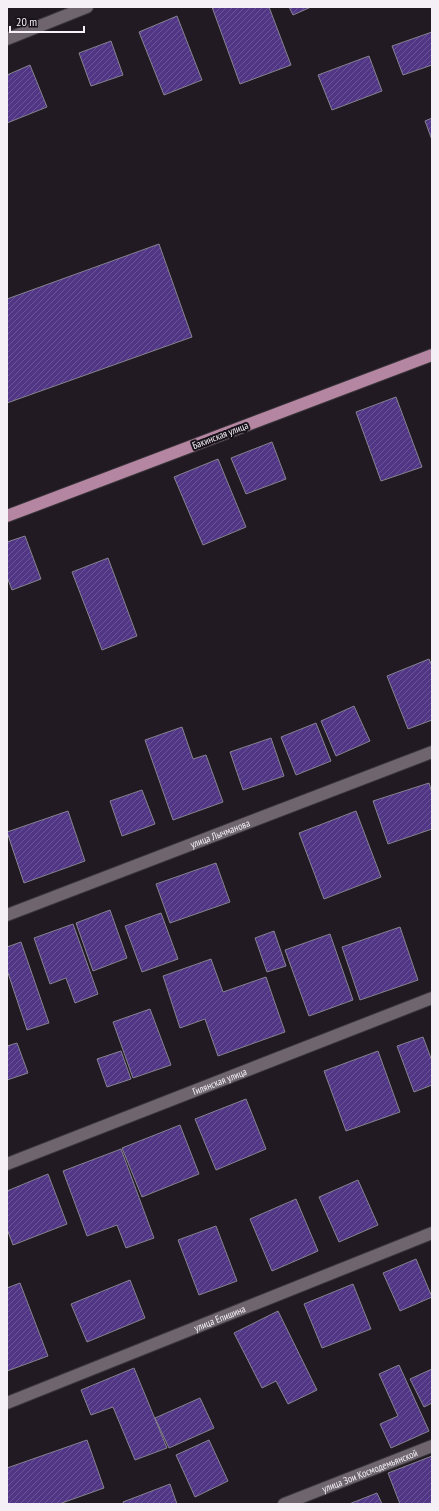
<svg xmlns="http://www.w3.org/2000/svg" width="439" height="1511" viewBox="0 0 439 1511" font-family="'PT Sans Narrow',sans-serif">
<defs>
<pattern id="building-hatch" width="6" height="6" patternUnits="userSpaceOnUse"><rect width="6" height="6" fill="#513685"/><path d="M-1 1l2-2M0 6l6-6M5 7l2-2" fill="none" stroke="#6b5397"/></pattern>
</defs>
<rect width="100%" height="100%" fill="#211a22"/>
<path fill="url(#building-hatch)" stroke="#85838f" d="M212,7H269L291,65L240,84Z
M289,7H311L293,15Z
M177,16L202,80L164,95L139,32Z
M432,32V65L403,75L392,46Z
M111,41L123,75L91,86L79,53Z
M369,56L382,91L332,110L318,75Z
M30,65L47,107L7,123V75Z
M432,118V140L425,121Z
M159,244L192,337L7,403V299Z
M396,397L422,467L381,481L356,412Z
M272,442L286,479L246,494L231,458Z
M218,459L246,527L203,545L174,477Z
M25,536L41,579L12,590L7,577V542Z
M108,558L137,636L102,650L72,572Z
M429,659L432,666V720L408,729L387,676Z
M354,706L370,741L336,756L321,721Z
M316,723L331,761L296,775L281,737Z
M182,727L193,759L206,755L223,802L173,820L145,740Z
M271,738L284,776L243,790L230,752Z
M429,783L432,793V829L388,844L373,801Z
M142,790L155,824L122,836L110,801Z
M68,811L85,861L24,883L7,832Z
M356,811L381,877L324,899L299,833Z
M216,863L230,902L170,923L156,884Z
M110,910L127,958L93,971L76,923Z
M161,913L178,959L142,972L125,926Z
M73,924L98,994L75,1003L66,978L50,984L34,938Z
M400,927L418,980L360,1000L342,947Z
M274,931L286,966L267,972L255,938Z
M330,934L353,1000L309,1016L285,950Z
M21,942L49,1023L27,1030L7,970V947Z
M211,959L223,992L266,977L285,1032L218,1056L205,1019L180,1028L163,976Z
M150,1009L171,1065L133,1078L113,1022Z
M423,1037L432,1061V1085L414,1092L397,1046Z
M17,1043L28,1073L7,1080V1046Z
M121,1051L131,1079L107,1087L97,1059Z
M378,1051L400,1112L346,1131L324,1071Z
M246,1099L266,1149L216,1170L195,1119Z
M180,1125L199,1174L142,1197L122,1148Z
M121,1149L154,1238L126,1248L117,1225L87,1236L63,1171Z
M48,1174L67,1224L13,1245L7,1229V1191Z
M358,1180L378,1225L339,1242L319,1197Z
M296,1199L318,1251L272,1271L250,1219Z
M216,1226L237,1281L199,1295L178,1240Z
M416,1259L432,1297L400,1311L383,1273Z
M130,1280L145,1318L87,1342L71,1304Z
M20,1283L48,1356L7,1371V1288Z
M353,1284L371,1329L322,1348L304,1304Z
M278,1311L317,1390L288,1404L276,1381L262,1388L234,1333Z
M399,1365L429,1431L391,1448L380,1424L398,1416L379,1374Z
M134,1368L167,1448L135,1460L113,1407L91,1415L81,1390Z
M432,1369V1403L424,1407L410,1379Z
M200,1398L214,1428L169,1448L155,1418Z
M87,1440L104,1488L59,1504H7V1468Z
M209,1440L228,1481L195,1497L176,1455Z
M432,1456V1504H400L388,1473Z
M170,1484L177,1504H124L123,1502Z
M377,1493L382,1504H349Z"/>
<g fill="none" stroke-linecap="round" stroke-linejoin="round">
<defs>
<g id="minor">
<path d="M7,39L87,7"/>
<path id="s1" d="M7,915L432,752"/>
<path id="s2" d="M7,1164L432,998"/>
<path id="s3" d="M7,1403L432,1233"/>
<path id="s4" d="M284,1504L432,1446"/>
</g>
<path id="major" d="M7,516L432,355"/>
</defs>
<use href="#minor" stroke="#39343a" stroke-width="14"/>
<use href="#major" stroke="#39343a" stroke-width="14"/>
<use href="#minor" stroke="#6e656f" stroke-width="12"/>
<use href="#major" stroke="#b586a1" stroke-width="12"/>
</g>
<g text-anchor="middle" stroke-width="4" stroke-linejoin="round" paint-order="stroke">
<g font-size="10" fill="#f5f0f6" stroke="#171119">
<text transform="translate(220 435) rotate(-21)" y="4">Бакинская улица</text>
<text dy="4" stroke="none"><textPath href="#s1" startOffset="228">улица Лычманова</textPath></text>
<text dy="4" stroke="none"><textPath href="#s2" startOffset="228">Гилянская улица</textPath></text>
<text dy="4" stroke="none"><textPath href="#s3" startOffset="229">улица Епишина</textPath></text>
<text dy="4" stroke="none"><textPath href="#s4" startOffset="92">улица Зои Космодемьянской</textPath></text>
</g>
</g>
<rect width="439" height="1511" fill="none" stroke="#f5f0f6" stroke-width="16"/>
<path d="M10 26v6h74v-6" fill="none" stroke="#f5f0f6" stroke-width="2"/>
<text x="16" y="26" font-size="12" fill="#f5f0f6" stroke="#171119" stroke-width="3" paint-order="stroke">20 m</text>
</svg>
